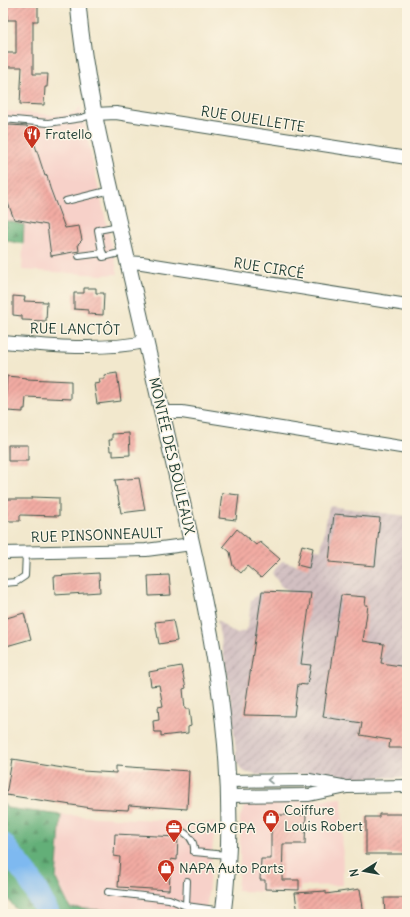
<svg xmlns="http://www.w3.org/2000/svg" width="410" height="917" viewBox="0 0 410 917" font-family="Delius,sans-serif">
<defs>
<pattern id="industrial-furrows" width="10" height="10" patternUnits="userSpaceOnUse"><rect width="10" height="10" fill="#d2bfc1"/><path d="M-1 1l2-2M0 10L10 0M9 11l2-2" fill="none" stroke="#aa9c9e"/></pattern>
<pattern id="forest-firs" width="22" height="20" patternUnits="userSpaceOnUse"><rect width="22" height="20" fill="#64af78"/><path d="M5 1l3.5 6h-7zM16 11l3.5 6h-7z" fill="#529063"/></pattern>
<pattern id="building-hatch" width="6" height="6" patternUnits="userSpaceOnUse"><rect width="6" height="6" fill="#f2aba3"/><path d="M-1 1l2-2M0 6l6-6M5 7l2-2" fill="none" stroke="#c38c86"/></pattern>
</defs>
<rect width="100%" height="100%" fill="#fcf5e5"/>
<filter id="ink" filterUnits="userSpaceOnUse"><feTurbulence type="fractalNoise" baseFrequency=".025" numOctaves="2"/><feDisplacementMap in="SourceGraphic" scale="8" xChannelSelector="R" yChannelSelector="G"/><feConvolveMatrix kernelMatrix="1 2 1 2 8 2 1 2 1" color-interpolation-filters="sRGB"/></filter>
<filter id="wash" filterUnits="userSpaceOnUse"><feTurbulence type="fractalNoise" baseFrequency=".012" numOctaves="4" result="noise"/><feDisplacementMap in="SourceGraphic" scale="16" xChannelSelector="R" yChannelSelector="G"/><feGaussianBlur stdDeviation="0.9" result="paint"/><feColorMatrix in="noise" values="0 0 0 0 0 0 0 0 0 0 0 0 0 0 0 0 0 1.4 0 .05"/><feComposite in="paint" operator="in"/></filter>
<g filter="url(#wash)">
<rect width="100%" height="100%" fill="#f2e8cd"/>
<path fill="#f7d1c9" d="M80,106L118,274L102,275L22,270L24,225L3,220V111L52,115L69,114L77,111Z
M342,798L343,885L301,886V891L296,893L237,891L240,859V817L245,806L250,802L257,801L316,800Z
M61,815L215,823L206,914H120V911L70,908L56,879Z"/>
<path fill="url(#industrial-furrows)" d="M329,506L407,516V582L405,596L407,610V777L358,778L306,774L256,775L245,772L240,768L237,762L228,678L217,620L231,631L237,633L245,631L248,627L251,600L262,591L291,592L281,586L272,573L282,561L309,568L313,548L321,550Z"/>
<path fill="url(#forest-firs)" stroke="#427656" d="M3,220L24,225L23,244L3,240Z
M3,803L7,808L61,815L56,879L70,908L120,911V914H20L3,893Z"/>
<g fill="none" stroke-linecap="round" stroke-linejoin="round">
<path stroke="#7eb9f0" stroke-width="24" d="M3,845L28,876L48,914"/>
</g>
<g id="blocks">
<path fill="url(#building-hatch)" d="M7,3H38V21H33V74H48L47,87H45L44,105L20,104L22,67H3V53H16V20H7Z
M9,125L27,126L33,143L34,142L45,176L47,175L50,188L65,228L79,226L82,240L78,244L79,251L51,256L47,225L14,219L3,190V128Z
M84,288H96V293H104L103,315L88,314V310L74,309V293H84Z
M13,296L25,297L24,301L47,302L46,321L22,320V316L13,315Z
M117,373L121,401L97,404L94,384L100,383L99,379H105L104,375Z
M7,376L27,378V379L71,381V399L26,397L25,409H23V412L7,411V407H5Z
M129,433L130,455L113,456V451H110L109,440H112V434Z
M8,445H28V461H8Z
M139,478L145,510L121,513L115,480Z
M222,493L239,495L236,520L219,518Z
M32,497L59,498V516L20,515V521H3V499H32Z
M334,514L380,518L375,566L329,562Z
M237,529L256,545L260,542L280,559L261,578L247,566L241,573L233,566L230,552L223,546Z
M302,545L313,548L309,568L297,565Z
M99,573L100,592L55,595L54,576Z
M169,575L171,595L149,596L148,576Z
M262,591L311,593L301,664L311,665L307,685L298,684L294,716L244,715Z
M341,595L366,597L365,605H368L363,641L384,644L381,663L407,667V748H389L390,740L360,735L362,723L323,717Z
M24,613L31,639L3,647V619Z
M173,620L177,641L159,644L155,622Z
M181,666L186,688L183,689L185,709H189L191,726L188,727V733L161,736V732H154L153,721L159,720L158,707L163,706L159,685L151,686L149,672Z
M12,760L82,771L116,773V766L189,771L187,809L129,805L128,810L91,808L6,795Z
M379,814H407V854H366V817H379Z
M271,815H306L305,844H283L282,880H299V890L265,889V880H260L261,859H271Z
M115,834L178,837L177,860L171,859L169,890L118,887L120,857L114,856Z
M360,889L364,914H298L295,893L326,891V894Z
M384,898H407V914H385Z"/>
</g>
</g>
<g filter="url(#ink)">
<use href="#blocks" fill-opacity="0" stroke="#3f574b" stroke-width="1"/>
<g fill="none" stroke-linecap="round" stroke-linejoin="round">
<defs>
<path id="service" d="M3,119L48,123L82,118L94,114
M66,201L111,190
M119,226L98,230L103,257L124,252
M79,256L103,253
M3,583L16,582L25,576L26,552
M179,830C189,834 195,842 194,852L227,855
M108,892L169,899L186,906L223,911
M186,906L187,881"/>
<path id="minor" d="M94,114L116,113L407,158
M127,262L142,263L407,305
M3,342C48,346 101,351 145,342
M162,412H182L407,448
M3,553L146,550L192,544
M228,781L309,780L342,786
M229,796L309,795L347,787L407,786"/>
<path id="tertiary" d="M78,3C85,87 106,168 125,250C146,344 168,437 189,531C218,657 240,785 223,914"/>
</defs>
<use href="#service" stroke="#3f574b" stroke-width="8"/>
<use href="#minor" stroke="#3f574b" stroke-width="14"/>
<use href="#tertiary" stroke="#3f574b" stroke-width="17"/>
<use href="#service" stroke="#fff" stroke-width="6"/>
<use href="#minor" stroke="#fff" stroke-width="12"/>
<use href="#tertiary" stroke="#fff" stroke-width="15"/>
</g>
<defs><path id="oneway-chevron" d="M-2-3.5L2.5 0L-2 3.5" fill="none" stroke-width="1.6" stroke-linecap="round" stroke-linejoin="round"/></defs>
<use stroke="#8f9e9a" href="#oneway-chevron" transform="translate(270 780) rotate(180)"/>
</g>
<defs>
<symbol id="restaurant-pin" viewBox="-11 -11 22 30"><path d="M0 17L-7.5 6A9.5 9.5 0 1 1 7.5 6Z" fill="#c8321e" stroke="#fcf5e5"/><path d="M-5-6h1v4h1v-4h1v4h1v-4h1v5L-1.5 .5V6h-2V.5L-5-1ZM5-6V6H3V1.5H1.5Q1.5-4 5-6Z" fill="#fff"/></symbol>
<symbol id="shop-pin" viewBox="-11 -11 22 30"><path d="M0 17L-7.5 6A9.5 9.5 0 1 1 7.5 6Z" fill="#c8321e" stroke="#fcf5e5"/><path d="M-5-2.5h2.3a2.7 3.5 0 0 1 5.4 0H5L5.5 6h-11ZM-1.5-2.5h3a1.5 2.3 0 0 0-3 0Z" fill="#fff"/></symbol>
<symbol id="office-pin" viewBox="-11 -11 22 30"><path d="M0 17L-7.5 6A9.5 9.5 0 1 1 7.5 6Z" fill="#c8321e" stroke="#fcf5e5"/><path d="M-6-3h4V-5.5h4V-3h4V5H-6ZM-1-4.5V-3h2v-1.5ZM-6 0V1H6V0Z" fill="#fff"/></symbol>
</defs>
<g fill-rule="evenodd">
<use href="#restaurant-pin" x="22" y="124" width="20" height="27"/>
<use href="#shop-pin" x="261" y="808" width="20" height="27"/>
<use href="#office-pin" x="164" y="818" width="20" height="27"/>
<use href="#shop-pin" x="156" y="858" width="20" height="27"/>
</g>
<g text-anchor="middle" stroke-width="3" stroke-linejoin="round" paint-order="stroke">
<g font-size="14" fill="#1f3d34" stroke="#fcf5e5">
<text transform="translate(253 119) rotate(9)" y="5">RUE OUELLETTE</text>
<text transform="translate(269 268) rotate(9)" y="5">RUE CIRCÉ</text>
<text transform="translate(75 329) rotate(1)" y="5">RUE LANCTÔT</text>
<text transform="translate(172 456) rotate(77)" y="5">MONTÉE DES BOULEAUX</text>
<text transform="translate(97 535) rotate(-2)" y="5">RUE PINSONNEAULT</text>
</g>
<g font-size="14" fill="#1f3d34" stroke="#fcf5e5" text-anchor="start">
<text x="45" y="139">Fratello</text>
<text x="284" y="815">Coiffure<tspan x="284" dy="16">Louis Robert</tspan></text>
<text x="187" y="833">CGMP CPA</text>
<text x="179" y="873">NAPA Auto Parts</text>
</g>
</g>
<rect width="410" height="917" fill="none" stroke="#fcf5e5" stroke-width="16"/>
<g transform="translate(364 871) rotate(259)" stroke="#fcf5e5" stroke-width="3" paint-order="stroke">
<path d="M0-3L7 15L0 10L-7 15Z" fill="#1f3d34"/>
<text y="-6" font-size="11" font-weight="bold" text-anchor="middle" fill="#1f3d34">N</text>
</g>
</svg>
